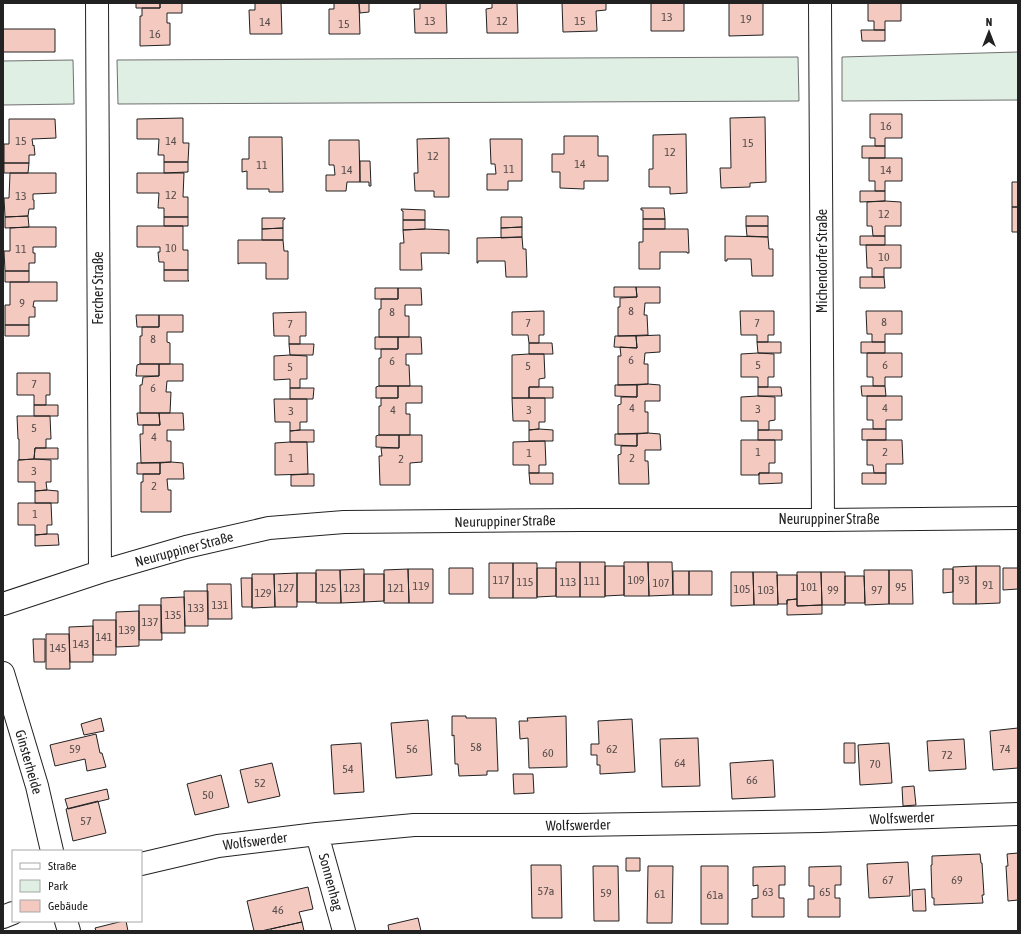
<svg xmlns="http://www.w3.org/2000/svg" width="1021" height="934" viewBox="0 0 1021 934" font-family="'Asap Condensed',sans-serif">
<rect width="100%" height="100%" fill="#fff"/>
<path fill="#e0efe3" stroke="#6f6f6f" d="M1018,52V100L842,101V57Z
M798,57L799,101L118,104L117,60Z
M73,60L74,104L3,105V61Z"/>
<path fill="#f3c9c0" stroke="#222" d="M136,3H160V8H136Z
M160,3H182V13H167V23H170V45L140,46V16H142V8H160Z
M255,3H281L282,34H250L249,10H255Z
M334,3H359L360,34H329V9H334Z
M359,3H369V12L360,13Z
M420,3H446L447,33H415L414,9H420Z
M492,3H517L518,33H487L486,9L492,8Z
M562,3H606V10L596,11L597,31L563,32Z
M651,3H684V31H651Z
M729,3H763V35L729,36Z
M868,3H901V21H885V30H874V21H868Z
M3,29H55V52H3Z
M861,30H885V41H862Z
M870,114H902V138H885V146H875V138H870Z
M765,117L766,182L750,183V187L721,188L720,168H731L730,118Z
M183,118V143H189L188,162H164V155H158L159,139H137V119Z
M9,119H55L56,138L32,139L33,146L34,145L35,155H29V163H4V144H9Z
M686,134L687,193L670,194V187H649V169H653V135Z
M564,136H598V156H608V181H584V189L560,188V172H552V154H564Z
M249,137H282L283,192H269V189H247V171L242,172V159H249Z
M449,138V197H434V191H415L414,173H418L417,139Z
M490,139H522V181H508V190H487V174H496L495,164H491Z
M329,140H359L360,182H347L346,191H326V175H335L334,165H329Z
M862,146H885V158H862Z
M869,158H902V181H885V191H875V181H869Z
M360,161H370L371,186H369V182H360Z
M164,162H188V172L164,173Z
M4,163H29L28,173H4Z
M10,173H56V193L33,194V200H34V209H29L28,216L5,217L4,198H9Z
M137,173H184L183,197H188V217H164V208H158L159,193H137Z
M1012,182H1018V207H1012Z
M860,191H885V201L860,202Z
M885,201L901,202V226H885V236H873L872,226H867V202Z
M1012,207H1018V232H1012Z
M641,208H664L665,219H643V210H641Z
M401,209L425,210V220H403V211H402Z
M28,216L29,227L5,228V217Z
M746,216H768V226H746Z
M164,217H188V226H164Z
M501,217H522V227L501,228Z
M262,218H285V219L283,220V228L262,229Z
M643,219H665V229H643Z
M403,220H425V229L403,230Z
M137,226H183V250H188V270H164V262H159L158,252H160V247H137Z
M746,226H768V237L747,236Z
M29,227H56V247H33V253H35V263H29V271H5L4,251H10V228Z
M522,227V237L501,238V228Z
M283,228V240H262V229Z
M425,229L449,230V254L447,253H421L422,270H400V243H404L403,230Z
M643,229H688L689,253H687V252H660V269H639V242H643Z
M725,236L768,237L769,249H773V276H752L751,259H727V261H725Z
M860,236H885V245H860Z
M522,237L523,249H526L527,277H506L505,261H478V263H477V238Z
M238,240H283L284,251H288V279H266V263H240L238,264Z
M866,245H901V268H884V277H872V268H867Z
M164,270H188V280L189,281H164Z
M5,271H29V282H5Z
M860,277H884L885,288H860Z
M10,282H57V301H34L33,307H35V317H29V325H5V305H10Z
M614,287H636L637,297H614Z
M636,287H660V303H645L644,315H647L648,335L618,336V307H620V298L637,297Z
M375,288H398V299H375Z
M398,288H421L422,305H405V316H409V337H379V309H381V299H398Z
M544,311V335H539V343H529L528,335H512V312Z
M740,311H774V335H768V342H757V335H741Z
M866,311H902V334H885V342H872V334H867Z
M306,312V336H300V344H289V336H274L273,313Z
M136,315H159V327H137Z
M159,315H183V332H167V342L170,343V364H140V336H142V327H159Z
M5,325H29V336H5Z
M660,335V352L645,353L644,364H648V384L618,385V356H621L620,347L637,348L636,336Z
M615,336H636L637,348L614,347Z
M375,337H398V349H375Z
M398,337H421L422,354H406V365H409L410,386H379V358H381V349H398Z
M757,342H781V353H758Z
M861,342H885V353H861Z
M529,343H552L553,354H529Z
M289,344H314L313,355H290Z
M758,353L774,354V377H768V387H758V377H741V354Z
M867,353H902V377H885V386H873V377H867Z
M529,354H544L545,378L539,379V387H529V398H512V355Z
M290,355L307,356V379H300V388H290V379L274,380V356Z
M140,364H159V376H136L137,365Z
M159,364H183V381H167L166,392H171L170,413H140V385H142L143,377L159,376Z
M17,373H50V395H46V405H34V395H17Z
M648,384L660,385V401H645V412H648V433L618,434V405L621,404V397H637V385Z
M615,385H637V397L615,396Z
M379,386H398V398H376V387Z
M398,386H422V403H406V414H410V435H379V406H381V398H398Z
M861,386H885L886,396H862Z
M529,387H553V398H529Z
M758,387H781L782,396H758Z
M290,388H314L313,399H290Z
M758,396L775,397V420L769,421V430H758V421H741V397Z
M867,396H902V420H886V429H873V420H867Z
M512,398H545V422H539V429L529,430V421H513Z
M274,399H307V422H300V430L290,431V422H275Z
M34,405H58V416H34Z
M137,413H159L160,425H138Z
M159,413H183L184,430H167V441H171V462L141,463L140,434H143V425H160Z
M17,416H50L51,439H46V448H35L34,459L19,460V439H18Z
M539,429L553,430V441H529V430Z
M862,429H886V440H862Z
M300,430H314V442H290V431Z
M758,430H782V440H758Z
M648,433L660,434L661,450H645V461H648L649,484H619L618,455L621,454V446H637V434Z
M615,434H637V446L615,445Z
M379,435H399V448L376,447V436Z
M399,435H422V462L410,463V485H380L379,456H382L381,448H399Z
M741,440H775V463H769V473H759V475H741Z
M867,440H902L903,464H886V473H874L873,465H867Z
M545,441L546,465H539V473H529V465H513V442Z
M290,442H307L308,474L275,475V443Z
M35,448H58V459H34Z
M34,459L51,460V482H46L47,490L35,491V482H18V460Z
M171,462L183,463L184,479H167L168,490H171V512H141V482H143V474H160V463Z
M137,463H160V474H137Z
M529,473H553V484H530Z
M759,473H782V483L759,484Z
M862,473H886V484H862Z
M308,474H314V486H291V475Z
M47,490L58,491V503H35V491Z
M18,503H51L52,525H47V534L35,535V525H18Z
M47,534H58L59,545L35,546V535Z
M556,562H580V597H556Z
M580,562H605V597H580Z
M624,562H648L649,596H624Z
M648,562H672L673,595L649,596Z
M489,563H513V598H489Z
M513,563H537V598H513Z
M605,566H624V595L605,596Z
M976,566H1000V603L976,604Z
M976,566V604H953V567Z
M449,568H473V594H449Z
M537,568H556V596L537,597Z
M1003,568H1018V589L1003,590Z
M364,569V602L341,603L340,570Z
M408,569H433V603H409Z
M408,569L409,603H384V570Z
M943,569H953V592L943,593Z
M316,570H340L341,603H316Z
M864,570H889V604L865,605Z
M889,570H912L913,604H889Z
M673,571H689V595H673Z
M689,571H712V595H689Z
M731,572H753L754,605L731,606Z
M753,572H777L778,605H754Z
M797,572H821L822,605L797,606Z
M821,572H845V605H822Z
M297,573H316V602H297Z
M297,573V607H275L274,574Z
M252,574H274L275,607L252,608Z
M364,574H384V601L364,602Z
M777,575H797V599L787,600V604H778Z
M845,576H864L865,603H845Z
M241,578H252V607H242Z
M207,584H231L232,619H208Z
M184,591H208V626H185Z
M184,597L185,633H161V598Z
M797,599V606L822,605V614L787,615V600Z
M139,605H161L162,640H139Z
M139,611V646L116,647V612Z
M93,620H116V655H93Z
M93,626V662H70L69,627Z
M46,634H69L70,669H46Z
M33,639H45V662H34Z
M452,716H466V718H496L498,771H487V775L459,776L458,764H455L454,735L452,736Z
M566,716L567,767L529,768L528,738L520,739L519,721H528L527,718Z
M101,718L104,731L84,735L81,724Z
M632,719L635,772L600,774V765H597V755H591V744H599L598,721Z
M428,720L432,775L396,778L391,723Z
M1018,728V768L993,770L990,731Z
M96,734L100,753H102L106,767L87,771L85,759L55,766L50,745Z
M698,738L700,786L662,787L660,739Z
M964,739L966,769L929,771L927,741Z
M361,743L364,792L334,794L331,745Z
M844,743H855V763H844Z
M889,743L892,783L860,785L858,745Z
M773,760L775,797L732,799L730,763Z
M272,763L280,796L248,803L240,770Z
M513,774H533L534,793L514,794Z
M221,775L229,807L195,815L187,784Z
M914,786L916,805L903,806L902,787Z
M107,789L109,799L68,809L65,799Z
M98,801L106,833L73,841L66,809Z
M1018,853V900L1008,901L1006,866H1008L1007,854Z
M980,854L981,863H982L984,895H982L983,903L934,905V898H932L931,865H932V856Z
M626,858H640V871H626Z
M908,862L910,896L869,898L867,864Z
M531,865H561L562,918H532Z
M593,866H618L619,921H594Z
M648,866H673L672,923H647Z
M701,866H728V924H701Z
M785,866V885H779V898H784V917H752V899L758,898V885L753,886V867Z
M841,866V885H835V898H840V917H808V899H814V886H809V867Z
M308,887L313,909L299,912L302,922L261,931H254L247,901Z
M925,889L926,911H913L912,890Z
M418,918L421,931H389L388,925Z
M123,921H126L128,931H96L95,928Z
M302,922L304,931H271V929Z"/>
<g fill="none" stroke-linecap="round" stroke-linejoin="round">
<defs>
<path id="street" d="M97,3L100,572
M820,3L823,520
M3,604L100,572L186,547L269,528L344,522L582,520H823L1018,518
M3,673L37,786L52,851
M317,834L344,931
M141,864L218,846L317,834L414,825H577L819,821L1018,814
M3,917L13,913
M66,921L69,931"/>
</defs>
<use href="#street" stroke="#222" stroke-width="24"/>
<use href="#street" stroke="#fff" stroke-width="22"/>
</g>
<g text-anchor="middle" stroke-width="3" stroke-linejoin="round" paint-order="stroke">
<g font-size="12" fill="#564c4a">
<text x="667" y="21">13</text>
<text x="746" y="23">19</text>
<text x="430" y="25">13</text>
<text x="502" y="25">12</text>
<text x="580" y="25">15</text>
<text x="265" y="26">14</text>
<text x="344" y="28">15</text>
<text x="155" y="38">16</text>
<text x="886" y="130">16</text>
<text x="21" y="145">15</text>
<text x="171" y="145">14</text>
<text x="748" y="147">15</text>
<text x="670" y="156">12</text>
<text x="433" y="160">12</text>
<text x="580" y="168">14</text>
<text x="262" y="169">11</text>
<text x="509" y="173">11</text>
<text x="347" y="174">14</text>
<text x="886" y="174">14</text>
<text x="171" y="199">12</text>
<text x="21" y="200">13</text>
<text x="884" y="218">12</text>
<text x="171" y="252">10</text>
<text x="21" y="253">11</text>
<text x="884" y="261">10</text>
<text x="22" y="307">9</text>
<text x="631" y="315">8</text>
<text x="392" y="316">8</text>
<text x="884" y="326">8</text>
<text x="528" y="327">7</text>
<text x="757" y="327">7</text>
<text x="290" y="328">7</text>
<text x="153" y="343">8</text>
<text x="631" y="364">6</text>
<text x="392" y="365">6</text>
<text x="758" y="369">5</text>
<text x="885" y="369">6</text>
<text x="528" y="370">5</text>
<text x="290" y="371">5</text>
<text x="34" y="388">7</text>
<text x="153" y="392">6</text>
<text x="632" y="412">4</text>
<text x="885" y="412">4</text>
<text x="758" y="413">3</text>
<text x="393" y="414">4</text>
<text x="529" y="414">3</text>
<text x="291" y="415">3</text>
<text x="34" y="432">5</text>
<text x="154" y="441">4</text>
<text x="758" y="456">1</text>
<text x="885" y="456">2</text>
<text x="529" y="457">1</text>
<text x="291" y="462">1</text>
<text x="632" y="462">2</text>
<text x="401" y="463">2</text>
<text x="34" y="475">3</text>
<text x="154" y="490">2</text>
<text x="35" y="518">1</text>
<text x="501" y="584">117</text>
<text x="636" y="584">109</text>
<text x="964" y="584">93</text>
<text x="592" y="585">111</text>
<text x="525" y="586">115</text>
<text x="568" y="586">113</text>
<text x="661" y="587">107</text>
<text x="988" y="589">91</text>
<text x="421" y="590">119</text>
<text x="809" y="591">101</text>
<text x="901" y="591">95</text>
<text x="286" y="592">127</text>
<text x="328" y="592">125</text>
<text x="352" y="592">123</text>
<text x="396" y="592">121</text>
<text x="742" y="593">105</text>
<text x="766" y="594">103</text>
<text x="833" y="594">99</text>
<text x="877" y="594">97</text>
<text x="263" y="597">129</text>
<text x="220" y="609">131</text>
<text x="196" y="612">133</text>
<text x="173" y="619">135</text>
<text x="150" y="626">137</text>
<text x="127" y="634">139</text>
<text x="104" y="641">141</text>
<text x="81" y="648">143</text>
<text x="58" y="652">145</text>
<text x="476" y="751">58</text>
<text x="75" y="753">59</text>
<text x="412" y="753">56</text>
<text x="612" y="753">62</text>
<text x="1005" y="753">74</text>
<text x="548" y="757">60</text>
<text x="947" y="759">72</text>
<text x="680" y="767">64</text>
<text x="875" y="768">70</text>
<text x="348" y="773">54</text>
<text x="752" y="784">66</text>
<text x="260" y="787">52</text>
<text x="208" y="799">50</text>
<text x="86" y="825">57</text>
<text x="888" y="884">67</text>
<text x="957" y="884">69</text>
<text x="546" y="895">57a</text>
<text x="768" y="896">63</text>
<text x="825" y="896">65</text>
<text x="606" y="897">59</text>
<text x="660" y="898">61</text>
<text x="715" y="899">61a</text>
<text x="278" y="914">46</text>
</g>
<g font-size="14" fill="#222" stroke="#fff">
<text transform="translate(822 261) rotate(-90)" y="5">Michendorfer Straße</text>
<text transform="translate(98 288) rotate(-90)" y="5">Fercher Straße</text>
<text x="829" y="524">Neuruppiner Straße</text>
<text transform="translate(505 521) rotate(-1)" y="5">Neuruppiner Straße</text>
<text transform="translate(184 549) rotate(-15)" y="5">Neuruppiner Straße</text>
<text transform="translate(29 762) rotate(74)" y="5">Ginsterheide</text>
<text transform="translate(902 818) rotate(-2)" y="5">Wolfswerder</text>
<text transform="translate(578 825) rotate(-1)" y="5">Wolfswerder</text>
<text transform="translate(255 841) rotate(-7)" y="5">Wolfswerder</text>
<text transform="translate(331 882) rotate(75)" y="5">Sonnenhag</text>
</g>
</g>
<rect width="1021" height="934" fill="none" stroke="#222222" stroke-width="8"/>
<rect x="12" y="850" width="130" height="72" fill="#ffffff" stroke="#a7a7a7"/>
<rect x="20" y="863" width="20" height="6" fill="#ffffff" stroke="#a7a7a7"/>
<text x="48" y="870" font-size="12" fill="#222222">Straße</text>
<rect x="20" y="880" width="20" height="12" fill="#e0efe3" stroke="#a7a7a7"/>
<text x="48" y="890" font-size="12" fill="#222222">Park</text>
<rect x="20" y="900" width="20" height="12" fill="#f3c9c0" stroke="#a7a7a7"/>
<text x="48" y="910" font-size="12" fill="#222222">Gebäude</text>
<g transform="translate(989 32)" stroke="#ffffff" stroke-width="3" paint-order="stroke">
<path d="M0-3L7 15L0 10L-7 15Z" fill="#222222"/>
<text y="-6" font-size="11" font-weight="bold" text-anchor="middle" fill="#222222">N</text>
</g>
</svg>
